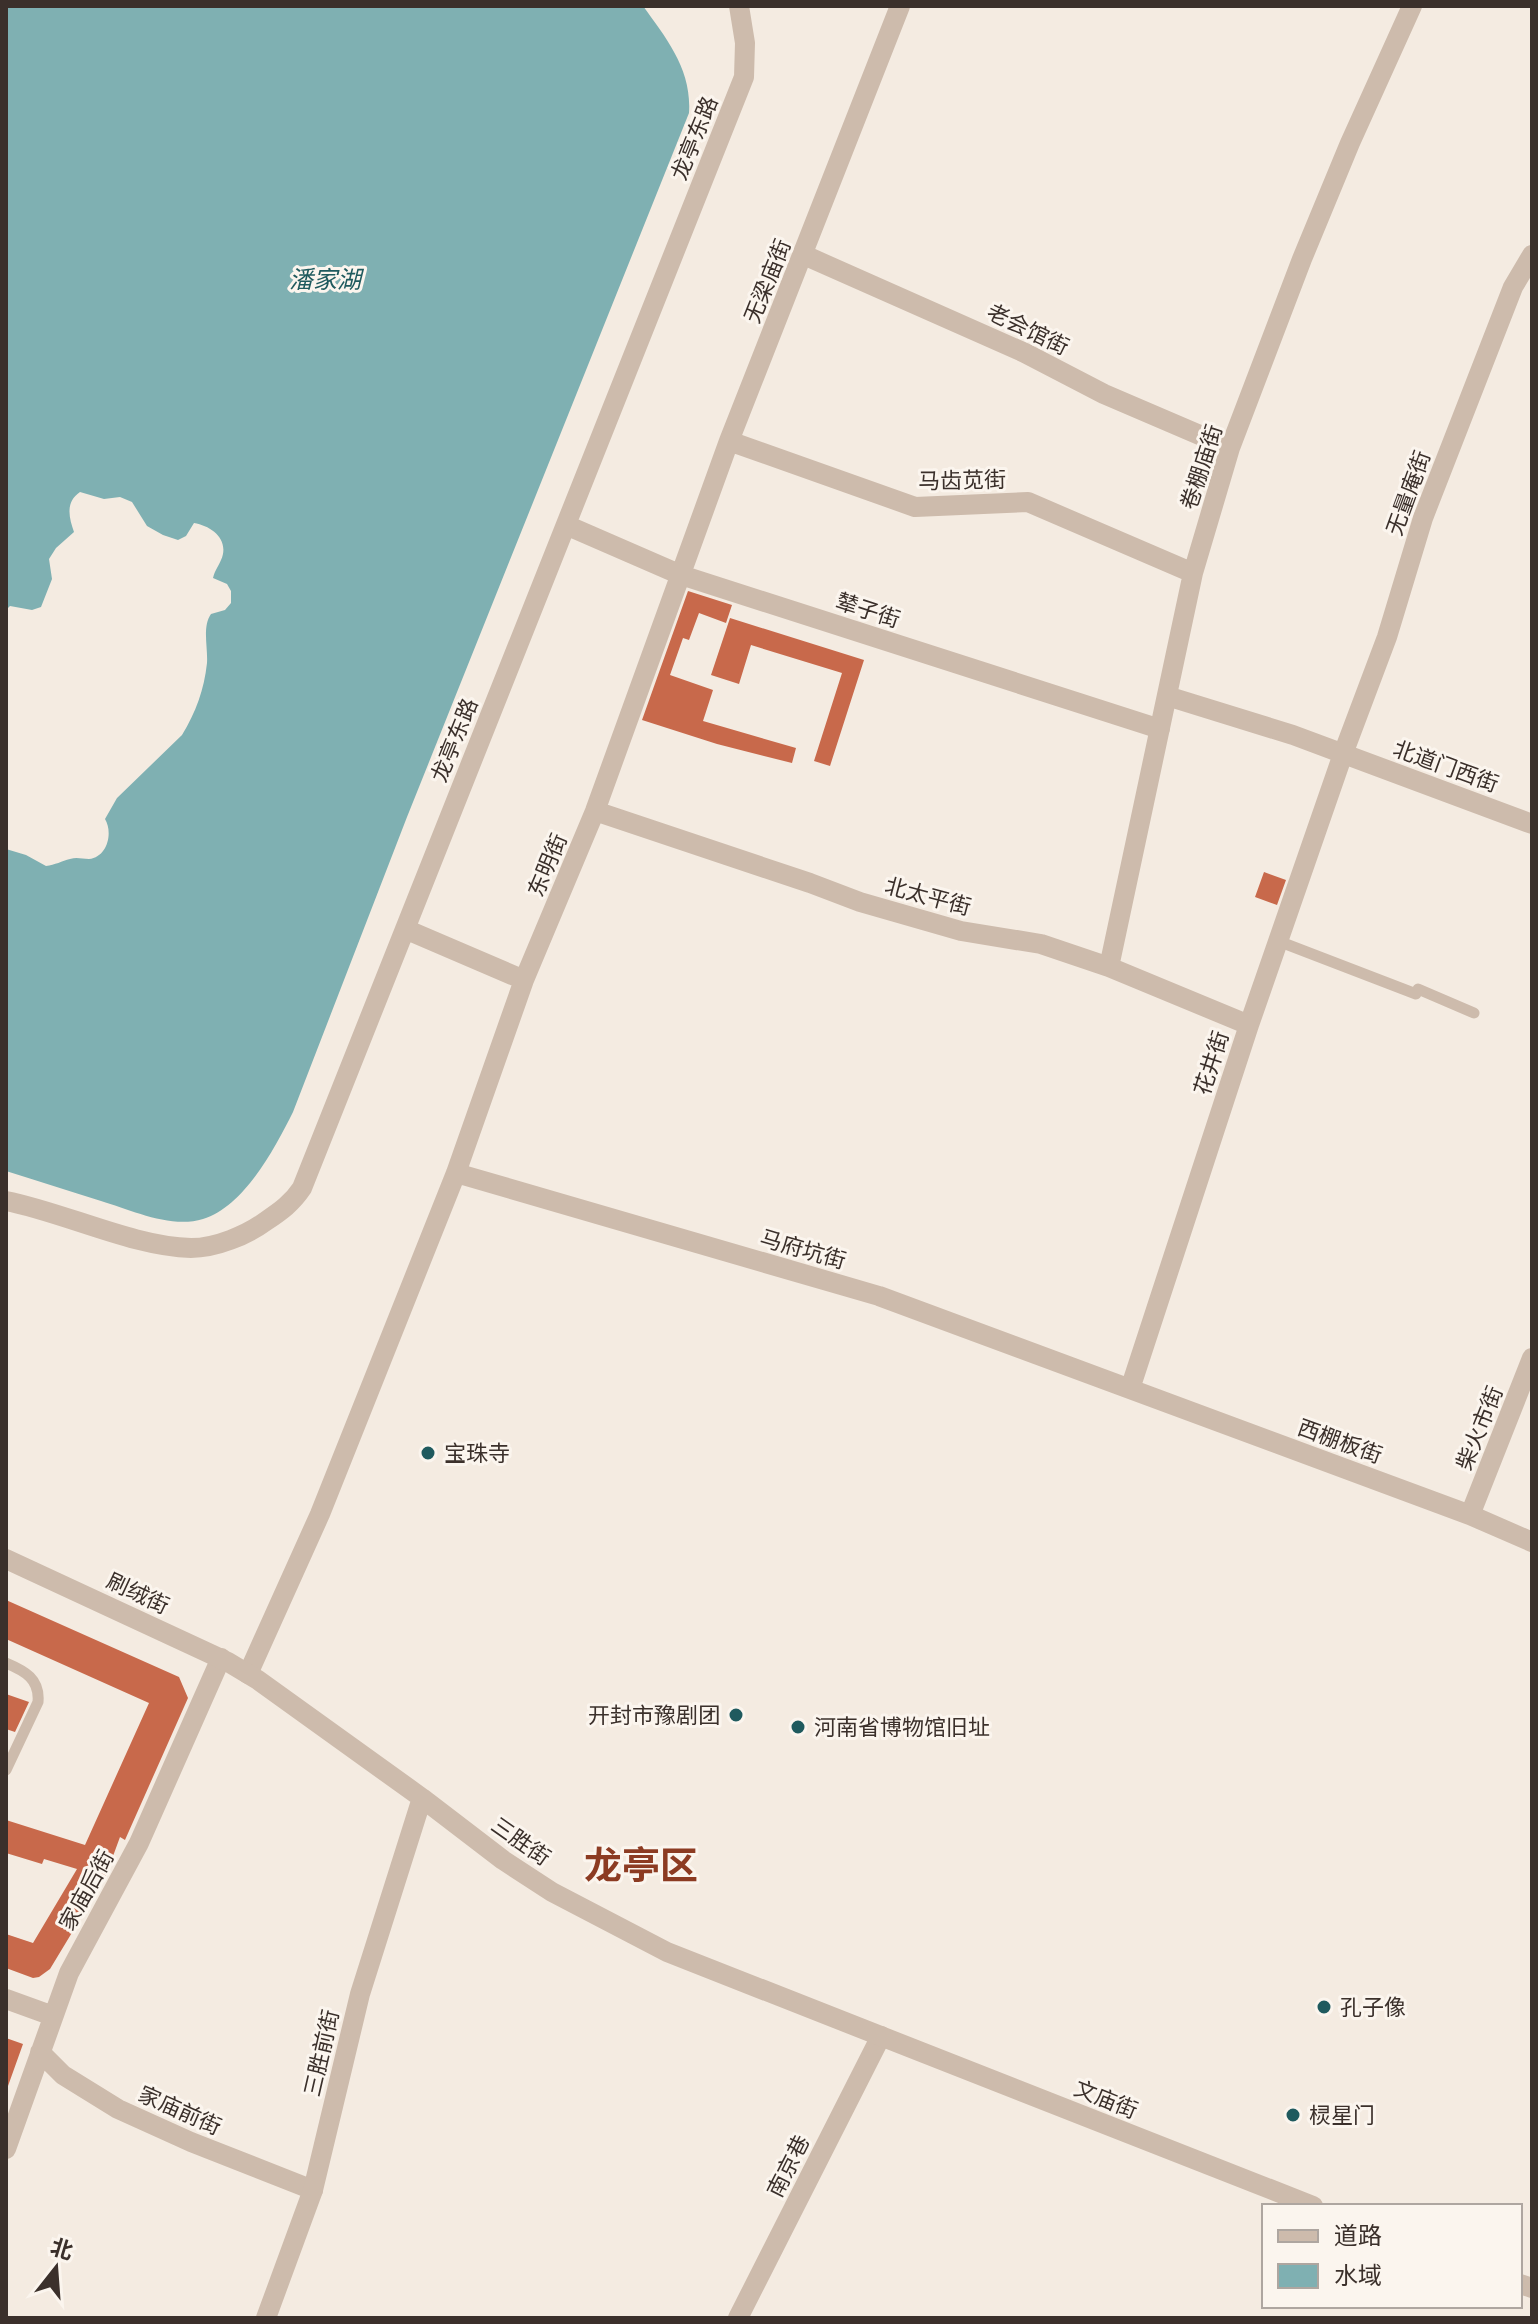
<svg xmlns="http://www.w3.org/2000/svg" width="1538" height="2324" viewBox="0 0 1538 2324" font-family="Montserrat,'Noto Sans SC',sans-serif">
<rect width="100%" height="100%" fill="#f4ebe1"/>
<path fill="#7fb0b2" d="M6,6H643C667,39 692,70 689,113L407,817L293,1112C275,1148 244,1207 203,1219C171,1229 131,1210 101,1201C69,1191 38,1181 6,1171V849L26,855L46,866C55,865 62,861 70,859C77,857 82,859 89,859C108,857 113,832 105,819L117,798L182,735C196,712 204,690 207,663C208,647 202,627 211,614L225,610L231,603V591L227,584L213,578C215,570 218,567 221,560C230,540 212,526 194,523L186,536L178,540L163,535L147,526L132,502L120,497L104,499L80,492C65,502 69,518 74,532L56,548L49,559L52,579L41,607L32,610L10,606L6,610Z"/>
<path fill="#c8694b" d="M688,591L732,605L726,623L699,613L689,640L683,638L670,675L713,690L703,721L796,748L792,763L717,744L642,720Z
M730,618L864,660L830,766L814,761L842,673L751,645L739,684L711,675Z
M1264,872L1286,880L1277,905L1255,897Z
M6,1600L179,1677L188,1698L125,1840L120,1837L105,1878L50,1969L39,1977L33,1978L6,1968V1934L33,1943L77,1869L44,1859L42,1864L6,1853V1820L85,1845L149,1703L6,1639Z
M6,1694L29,1702L15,1732L6,1729Z
M6,2038L23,2044L8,2086L6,2085Z"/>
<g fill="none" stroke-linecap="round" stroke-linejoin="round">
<path stroke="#cdbbac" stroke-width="11" d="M1278,941L1416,994L1418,989L1474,1013
M6,1663C25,1671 40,1679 38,1702L6,1770"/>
<path stroke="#cdbbac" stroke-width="20" d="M804,255L1025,353L1104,394L1230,448
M729,441L915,507L1028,502L1193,573
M566,525L681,575L1160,729
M1167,696L1293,735L1532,824
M595,811L810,883L860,902L961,931L1041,944L1109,967L1249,1025
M405,929L524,980
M1109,967L1193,573L1230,448L1302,259L1350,143L1412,6
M456,1173L879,1296L1470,1515L1532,1542
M6,1201C63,1212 134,1247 191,1248C216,1248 247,1235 266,1221C281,1211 292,1203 302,1188L744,77L745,43L739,6
M1130,1389L1249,1025L1343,754L1387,637L1423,518L1513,287L1532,255
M1470,1515L1532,1358
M248,1674L320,1514L456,1173L524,980L595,811L729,441L900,6
M6,1999L53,2016
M40,2052L63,2075L118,2109L191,2142L313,2190
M6,2149L69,1973L139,1843L221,1658
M738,2318L881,2036"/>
<path stroke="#cdbbac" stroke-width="20" d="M6,1559L228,1662L258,1680L422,1798L503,1860L552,1892L667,1952L1313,2206
M1520,2284L1532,2288
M266,2318L313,2190L360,1994L422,1798"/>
</g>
<g fill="#1f5a5e" stroke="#fbf5ee" stroke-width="3">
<circle cx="428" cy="1453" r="8"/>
<circle cx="736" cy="1715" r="8"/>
<circle cx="798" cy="1727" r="8"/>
<circle cx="1324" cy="2007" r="8"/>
<circle cx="1293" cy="2115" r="8"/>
</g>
<g text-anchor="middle" stroke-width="6" stroke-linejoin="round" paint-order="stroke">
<g font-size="22" fill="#3b302b" stroke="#fbf5ee">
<text transform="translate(694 138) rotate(-68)" y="8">龙亭东路</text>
<text transform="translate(767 281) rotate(-68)" y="8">无梁庙街</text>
<text transform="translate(1028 329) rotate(26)" y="8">老会馆街</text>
<text transform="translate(1201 467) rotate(-72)" y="8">卷棚庙街</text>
<text transform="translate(962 480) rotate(-1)" y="8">马齿苋街</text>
<text transform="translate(1408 493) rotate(-70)" y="8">无量庵街</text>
<text transform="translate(868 610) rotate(18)" y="8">辇子街</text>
<text transform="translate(454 740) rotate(-68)" y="8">龙亭东路</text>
<text transform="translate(1446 766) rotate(20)" y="8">北道门西街</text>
<text transform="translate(547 865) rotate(-67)" y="8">东明街</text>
<text transform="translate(928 896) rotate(15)" y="8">北太平街</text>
<text transform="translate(1211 1063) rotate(-72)" y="8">花井街</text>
<text transform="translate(803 1249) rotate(16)" y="8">马府坑街</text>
<text transform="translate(1479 1428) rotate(-68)" y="8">柴火市街</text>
<text transform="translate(1340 1441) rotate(20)" y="8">西棚板街</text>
<text transform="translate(138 1593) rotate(25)" y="8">刷绒街</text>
<text transform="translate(521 1841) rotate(35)" y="8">三胜街</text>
<text transform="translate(86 1890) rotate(-61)" y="8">家庙后街</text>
<text transform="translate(321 2053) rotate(-77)" y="8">三胜前街</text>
<text transform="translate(1106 2099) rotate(22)" y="8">文庙街</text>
<text transform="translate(180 2110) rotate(24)" y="8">家庙前街</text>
<text transform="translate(788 2166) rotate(-63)" y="8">南京巷</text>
</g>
<g font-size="22" fill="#3b302b" stroke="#fbf5ee" text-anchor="start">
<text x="444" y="1461">宝珠寺</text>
<text x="720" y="1723" text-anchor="end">开封市豫剧团</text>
<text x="814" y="1735">河南省博物馆旧址</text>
<text x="1340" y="2015">孔子像</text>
<text x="1309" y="2123">棂星门</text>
</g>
<g font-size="24" font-style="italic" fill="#1f5a5e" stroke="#fbf5ee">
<text x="325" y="288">潘家湖</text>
</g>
<g font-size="38" font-weight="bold" fill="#8c3b22" stroke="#fbf5ee">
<text x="641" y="1879">龙亭区</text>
</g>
</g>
<rect width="1538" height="2324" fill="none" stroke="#3b302b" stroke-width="16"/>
<rect x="1262" y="2204" width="260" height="104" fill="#fbf5ee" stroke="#aea6a0" stroke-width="2"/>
<rect x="1278" y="2230" width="40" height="12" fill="#cdbbac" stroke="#aea6a0" stroke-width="2"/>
<text x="1334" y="2244" font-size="24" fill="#3b302b">道路</text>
<rect x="1278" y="2264" width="40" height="24" fill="#7fb0b2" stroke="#aea6a0" stroke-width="2"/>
<text x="1334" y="2284" font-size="24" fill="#3b302b">水域</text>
<g transform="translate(56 2268) rotate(17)" stroke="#fbf5ee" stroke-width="6" paint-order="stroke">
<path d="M0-6L14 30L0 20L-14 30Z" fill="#3b302b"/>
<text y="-12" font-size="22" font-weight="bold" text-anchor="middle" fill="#3b302b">北</text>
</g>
</svg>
